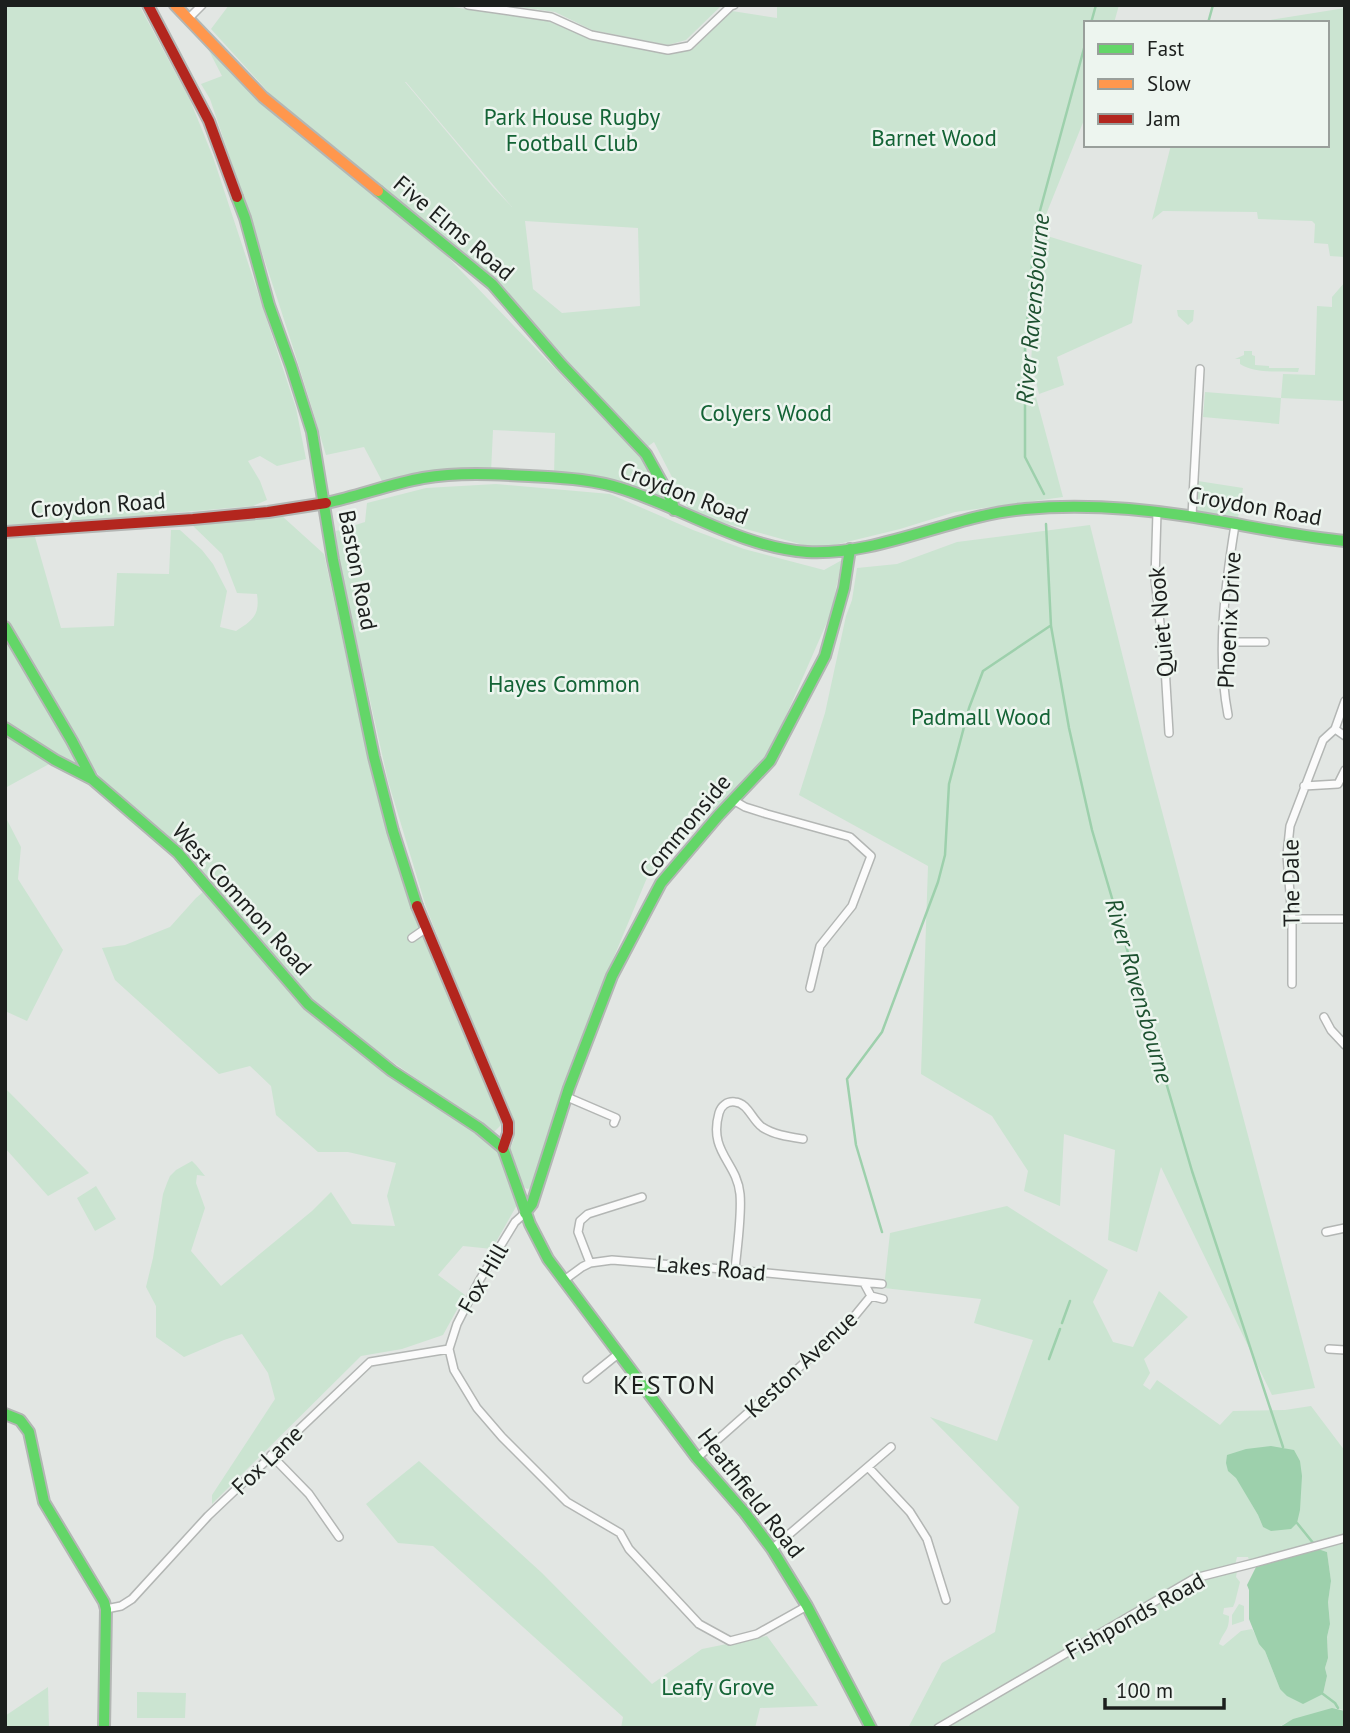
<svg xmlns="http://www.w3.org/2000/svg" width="1350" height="1733" viewBox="0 0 1350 1733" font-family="'PT Sans',sans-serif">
<rect width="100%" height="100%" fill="#e2e6e3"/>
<path fill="#cbe4d1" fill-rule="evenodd" d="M5,5H139L190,100L213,157L296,408L306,459L277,466L260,456L248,461L260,481L267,500L253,506L57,523L5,525Z
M229,5H439L548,21L592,40L669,53L694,48L732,11L777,18V5H1119L1114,23H1086V115L1035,242L1026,360L1063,497L955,512L900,529L818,549L691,514L654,442L647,447L458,249L270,94L211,29ZM405,82H406L512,207L493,187ZM525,221L638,228L640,306L562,313L533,289Z
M507,5H722L686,40L668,45L592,30L555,12Z
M1345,8V257L1330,256L1328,244L1314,243L1315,224L1312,221L1258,219L1257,212L1163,211L1152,220L1171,145H1327V23H1252Z
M204,41L271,111L440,249L641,458L669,504L554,476L555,433L493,430L491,472L420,473L382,481L364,447L326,455C291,335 250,217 210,99L201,84L222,76Z
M1044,235L1142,265L1132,323L1057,357L1064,385L1039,394L1031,362L1039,245Z
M1345,282V401L1281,398L1279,424L1203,417L1205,392L1281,398L1283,374L1315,375L1317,306L1332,307V297Z
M1177,310H1194L1193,321L1188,325L1178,316Z
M1244,351H1252V355L1255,356V365L1269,366V368H1299L1298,372C1280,371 1256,374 1240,364V359H1235L1244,355Z
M1198,481L1243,488L1238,518L1197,512Z
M496,484L610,494L693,530L744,549L824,570L842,560L831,613L768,757L649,873L598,995L531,1188L527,1189L521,1185L510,1150L514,1139L513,1127L426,907L388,781L353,624L338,553L336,531L365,522L367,503L426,488Z
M282,516L324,554L362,730L392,850L432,959L499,1113L502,1124L493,1133L349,1031L311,1000L180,850L140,812L111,791L95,770L5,620V539L35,537L61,628L114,626L117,573L169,574L171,530H180L202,550L213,564L227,591L220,627L236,631C253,620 260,615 257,594L237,593L222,554L192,525Z
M1090,525L1150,766L1315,1388L1272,1395L1161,1167L1137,1252L1108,1240L1115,1150L1064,1134L1060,1206L1024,1191L1028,1171L992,1116L921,1074L928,866L799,795L825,713L846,616L852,600L857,568L897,564L957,542Z
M5,636L38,695L71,744L86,776L5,721Z
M5,733L51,763L5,788Z
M5,816L21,847L18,879L63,950L27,1021L5,1011Z
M203,892L304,1009L389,1075L466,1124L498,1151L517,1205L492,1249L463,1246L438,1275L465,1295L443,1335L402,1349L361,1356L212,1504V1495L275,1399L268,1373L242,1334L224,1340L184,1357L156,1337V1306L146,1287L153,1258L163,1194L167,1183L170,1176L176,1170L192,1161L196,1165L205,1176L197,1175L196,1183L205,1208L191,1251L221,1286L312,1211L331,1192L352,1224L395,1226L387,1196L396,1163L348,1152H318L276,1115L271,1086L250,1066L219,1074L115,980L102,948L125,945L170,927L196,898Z
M5,1088L89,1173L48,1196L5,1148Z
M96,1186L116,1219L95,1231L77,1198Z
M1007,1206L1108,1270L1093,1302L1113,1342L1133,1347L1159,1291L1188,1317L1144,1359L1150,1373L1143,1385L1150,1390L1157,1380L1220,1425L1233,1411L1285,1410L1311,1406L1345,1451V1711L1338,1708L1285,1723L1278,1728H908L942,1663L995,1632L1019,1507L930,1417L997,1441L1033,1340L974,1323L981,1299L884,1288L890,1233ZM1236,1477L1281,1530L1263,1527L1258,1515ZM1315,1542L1318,1549L1327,1552L1331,1581L1328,1602L1330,1623L1327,1637L1328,1658L1325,1668L1327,1676L1323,1694L1280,1689L1265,1651L1252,1629L1241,1631L1223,1646L1219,1644C1224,1630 1229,1632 1229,1616L1223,1614L1224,1608L1233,1607L1235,1602L1240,1582L1236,1577L1237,1571L1213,1575V1569L1235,1565L1237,1557H1248L1249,1560Z
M419,1461L542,1573L652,1684L702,1649L767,1636L818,1706L760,1708L755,1728H621L623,1717L433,1546L398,1543L366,1504Z
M1239,1604L1244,1606V1621L1232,1625V1615Z
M48,1687L49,1728H5V1716Z
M137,1692L186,1693L185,1718H137Z"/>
<path fill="#9dd0ac" d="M1271,1446L1294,1450L1300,1461L1302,1476L1300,1510L1297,1523L1291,1529L1271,1531L1263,1527L1258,1515L1236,1478L1228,1471L1226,1463L1227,1455L1246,1449Z
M1318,1549L1327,1552L1331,1581L1328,1602L1330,1624L1327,1637L1328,1658L1325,1668L1327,1676L1323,1694L1303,1704L1287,1696L1280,1689L1265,1651L1259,1644L1249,1619V1590L1247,1585L1256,1567Z
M1332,1708L1345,1711V1728H1278L1293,1719Z"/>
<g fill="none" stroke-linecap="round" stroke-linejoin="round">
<path stroke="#9dd0ac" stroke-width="2.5" d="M1091,23L1096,5
M1208,23L1213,5
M1044,494L1025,457V348L1035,229L1086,41
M1046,524L1051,626L1069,728L1092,830L1192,1171L1283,1447
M882,1232L856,1145L847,1079L882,1032L938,882L945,855L949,784L969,708L983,671L1050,626
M1062,1323L1070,1301
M1049,1359L1060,1329
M1297,1523L1318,1549
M1323,1694L1335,1703L1338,1708"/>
<defs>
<path id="street" d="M468,5L551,17L591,35L668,50L689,46L731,6L734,5
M189,18L202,5
M1157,512L1155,579L1165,667L1169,733
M1192,516L1200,369
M1223,642H1265
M1228,715C1216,653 1225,587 1235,525
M1335,729L1345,736
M1304,786L1338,784L1345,770
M733,800L745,807L767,814L850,837L871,856L852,906L820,946L810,988
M1292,919H1345
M412,938L425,929
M1292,984V919L1287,855L1290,826L1323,740L1335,729L1345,701
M1324,1017L1331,1030L1345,1045
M567,1097L616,1118L614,1123
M525,1213L515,1222L479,1281L457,1324L449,1349L454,1370L477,1408L502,1437L567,1502L620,1533L629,1549L699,1624L730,1641L757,1634L807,1606
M1326,1232L1345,1228
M590,1263L578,1232L580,1221L588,1214L642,1197
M735,1270C737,1248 742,1215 740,1194C737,1162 708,1152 719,1113C721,1106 727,1101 735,1102C748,1103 752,1120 762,1127C774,1135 790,1137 803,1139
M563,1281L582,1267L590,1263L612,1260L735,1270L882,1284
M864,1283L871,1296L883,1299
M1329,1349L1345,1350
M587,1379L618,1354
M271,1455L309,1494L339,1537
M697,1458L848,1324L871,1296
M868,1467L910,1512L927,1539L946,1600
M772,1549L891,1447
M106,1609L121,1606L132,1599L208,1516L370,1362L449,1349
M938,1728L1195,1578L1254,1563L1345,1538"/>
<path id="fast" d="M378,191L492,284L561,364L646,454L672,501L674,510
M237,197L245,218L269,305L291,366L312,432L333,560L374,757L393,831L417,906
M326,503C359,496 390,484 423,478C458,472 494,474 529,476C561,478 593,479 623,489C685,509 741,547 807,552C880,556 952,515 1025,509C1079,504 1135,508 1188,516C1241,524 1292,536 1345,541
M5,627L72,741L92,779L178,853L308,1004L392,1071L479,1128L503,1148
M5,728L55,760L92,779
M503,1148L530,1224L548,1259L697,1458L745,1513L772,1549L807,1606L871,1728
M525,1213L532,1204L569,1088L612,976L661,883L718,816L770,761L825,656L844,588L850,549
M5,1414L20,1420L29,1432L44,1502L104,1602L106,1609L104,1728"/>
<path id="slow" d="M175,5L263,97L378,191"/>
<path id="jam" d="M148,5L209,121L237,197
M5,532L193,519L268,512L326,503
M417,906L508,1123V1133L503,1148"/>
</defs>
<use href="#street" stroke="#b3b6b4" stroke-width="10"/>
<use href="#fast" stroke="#b3b6b4" stroke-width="14"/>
<use href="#slow" stroke="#b3b6b4" stroke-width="14"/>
<use href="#jam" stroke="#b3b6b4" stroke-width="14"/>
<use href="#street" stroke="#fbfbfb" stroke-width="7"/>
<use href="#fast" stroke="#63d668" stroke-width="10"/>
<use href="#slow" stroke="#ff974d" stroke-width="10"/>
<use href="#jam" stroke="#b3261e" stroke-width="10"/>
</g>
<g text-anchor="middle" stroke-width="5" stroke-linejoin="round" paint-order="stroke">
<g font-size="23" fill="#136335" stroke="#edf5ef">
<text x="572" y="125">Park House Rugby<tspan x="572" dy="26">Football Club</tspan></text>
<text x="934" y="146">Barnet Wood</text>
<text x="766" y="421">Colyers Wood</text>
<text x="564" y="692">Hayes Common</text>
<text x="981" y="725">Padmall Wood</text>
<text x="718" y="1695">Leafy Grove</text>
</g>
<g font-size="23" fill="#1c1f1d" stroke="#edf5ef">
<text transform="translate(454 228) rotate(40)" y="8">Five Elms Road</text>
<text transform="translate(684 493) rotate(21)" y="8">Croydon Road</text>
<text transform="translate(98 505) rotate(-4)" y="8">Croydon Road</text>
<text transform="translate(1255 506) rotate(10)" y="8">Croydon Road</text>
<text transform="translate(358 570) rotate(79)" y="8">Baston Road</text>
<text transform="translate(1229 620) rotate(-87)" y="8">Phoenix Drive</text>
<text transform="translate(1161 622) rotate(-95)" y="8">Quiet Nook</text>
<text transform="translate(685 826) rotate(-50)" y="8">Commonside</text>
<text transform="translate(1291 883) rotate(-91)" y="8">The Dale</text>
<text transform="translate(242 899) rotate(48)" y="8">West Common Road</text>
<text transform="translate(711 1268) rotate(5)" y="8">Lakes Road</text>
<text transform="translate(483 1278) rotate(-60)" y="8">Fox Hill</text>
<text transform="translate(801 1364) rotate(-43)" y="8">Keston Avenue</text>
<text transform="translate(267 1460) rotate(-44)" y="8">Fox Lane</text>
<text transform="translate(751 1493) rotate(52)" y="8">Heathfield Road</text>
<text transform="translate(1135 1616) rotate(-29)" y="8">Fishponds Road</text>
</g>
<g font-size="24" font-style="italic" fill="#1d5130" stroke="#edf5ef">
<text transform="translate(1033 309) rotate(-85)" y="8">River Ravensbourne</text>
<text transform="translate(1139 991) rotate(74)" y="8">River Ravensbourne</text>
</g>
<g font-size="26" letter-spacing="2" fill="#1c1f1d" stroke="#edf5ef">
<text x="665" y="1394">KESTON</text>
</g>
</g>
<rect width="1350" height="1733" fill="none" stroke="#1c1f1d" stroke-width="14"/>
<rect x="1084" y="21" width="245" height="126" fill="#edf5ef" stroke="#999f9b" stroke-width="2"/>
<rect x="1098" y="44" width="35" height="10" fill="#63d668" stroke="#999f9b" stroke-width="2"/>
<text x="1147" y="56" font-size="21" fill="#1c1f1d">Fast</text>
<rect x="1098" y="79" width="35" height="10" fill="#ff974d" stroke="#999f9b" stroke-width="2"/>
<text x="1147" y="91" font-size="21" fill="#1c1f1d">Slow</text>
<rect x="1098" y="114" width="35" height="10" fill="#b3261e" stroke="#999f9b" stroke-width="2"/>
<text x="1147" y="126" font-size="21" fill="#1c1f1d">Jam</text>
<path d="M1105 1698v10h119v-10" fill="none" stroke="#1c1f1d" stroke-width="3.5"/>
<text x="1116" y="1698" font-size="21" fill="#1c1f1d" stroke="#edf5ef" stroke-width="5" paint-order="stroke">100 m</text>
</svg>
